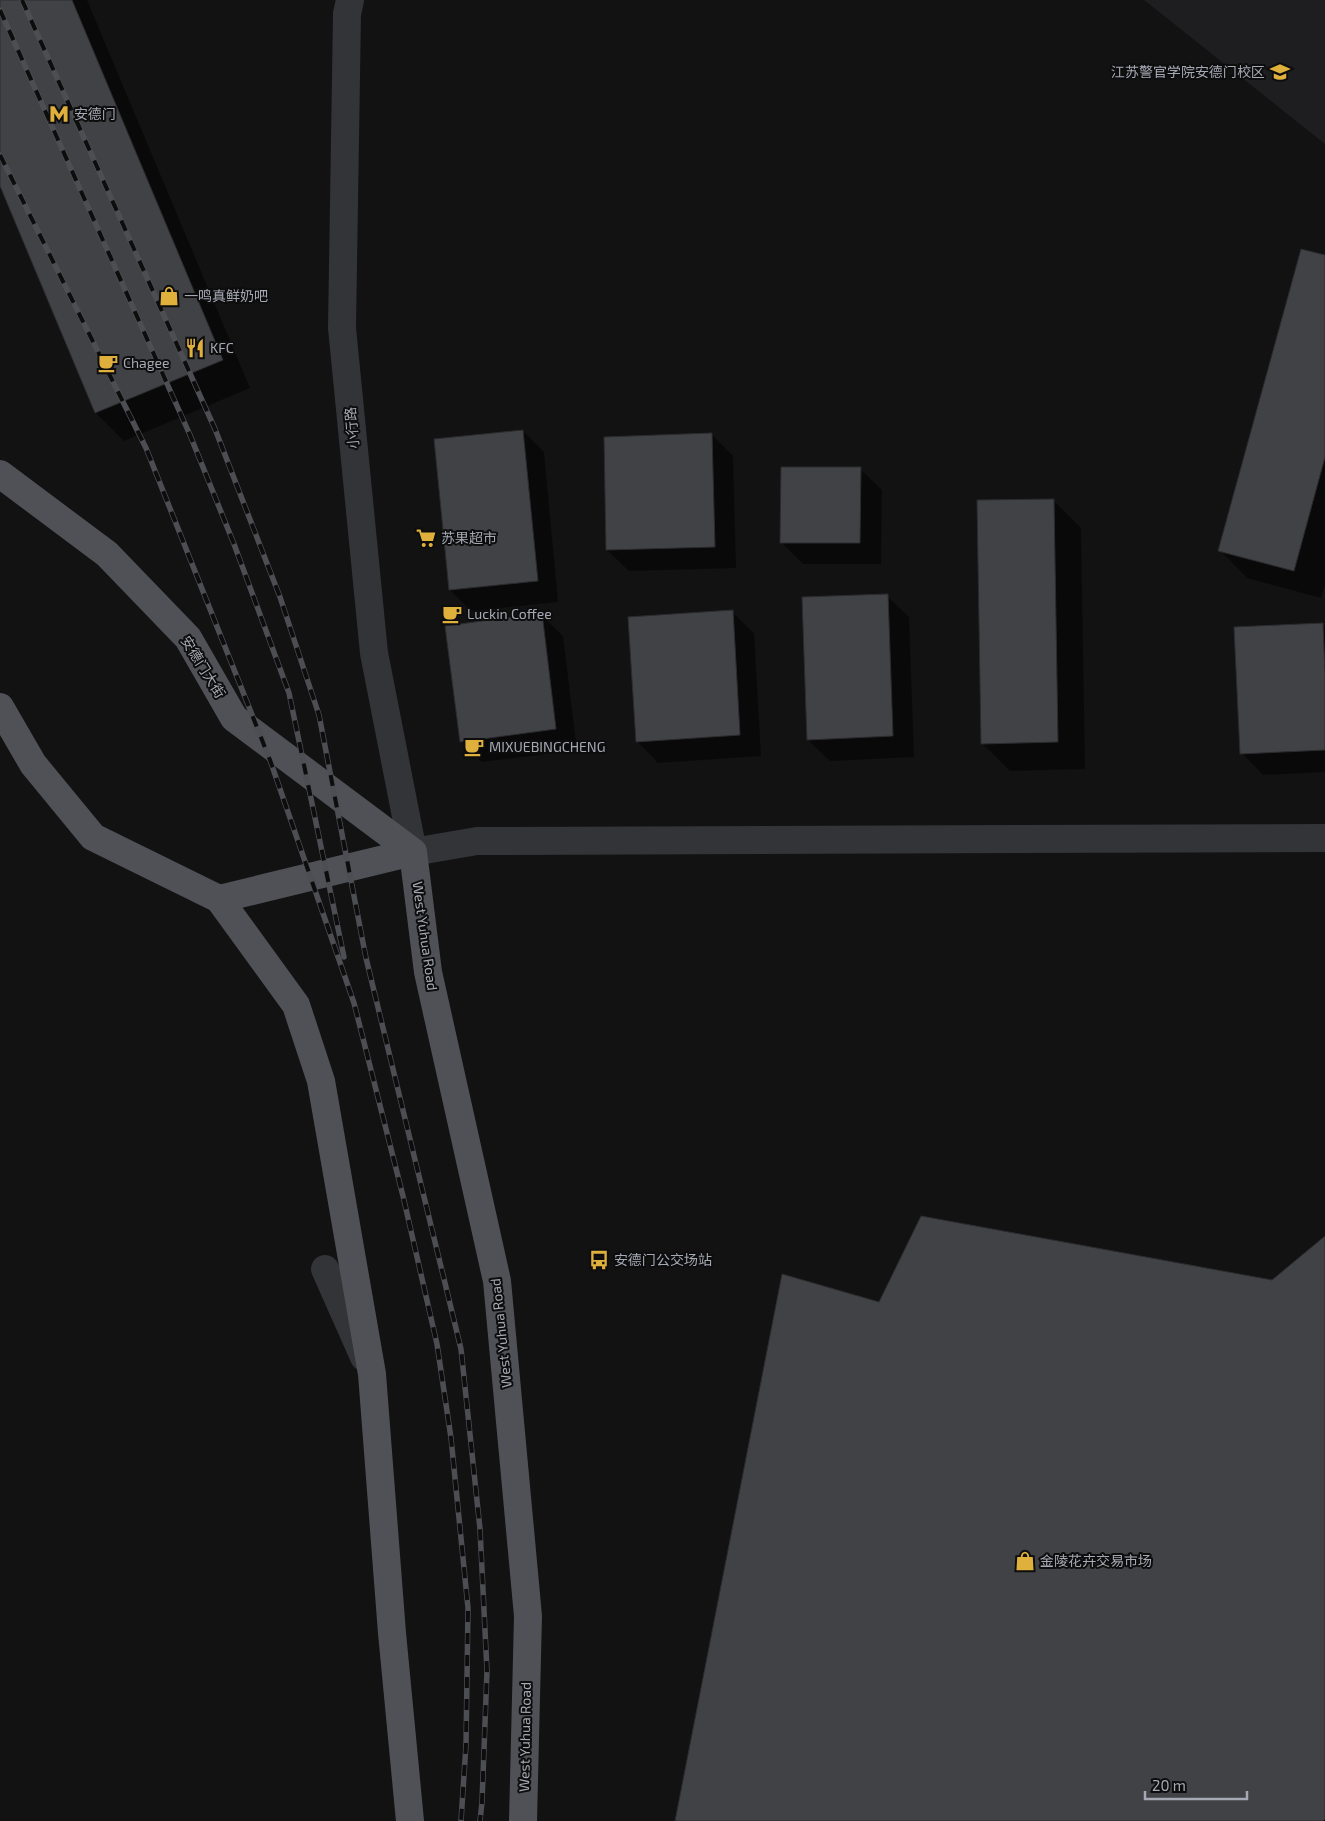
<svg xmlns="http://www.w3.org/2000/svg" width="1325" height="1821" viewBox="0 0 1325 1821" font-family="'Exo 2','Noto Sans SC',sans-serif">
<rect width="100%" height="100%" fill="#121213"/>
<path fill="#1e1e20" d="M1144,0H1325V144Z"/>
<path fill="#0007" d="M0,0H87L250,388L124,441L96,413L0,183Z
M1325,257V584L1321,598L1247,578L1220,550Z
M523,431L544,452L558,602L471,611L450,590Z
M712,435L733,456L736,568L629,571L607,550Z
M860,469L882,490L881,564H803L781,542Z
M1053,500L1081,528L1085,769L1010,771L982,743Z
M887,596L909,617L914,757L830,761L808,740Z
M732,612L754,633L761,756L658,763L637,741Z
M541,615L563,636L577,750L482,762L461,741Z
M1322,624L1325,627V772L1263,775L1242,753Z"/>
<path fill="#414246" stroke="#2c2c2f" d="M0,0H72L223,360L95,413L0,186Z
M1301,249L1325,255V457L1294,571L1218,551Z
M523,430L538,581L449,590L434,439Z
M712,433L715,547L606,550L604,437Z
M781,467H861L860,543H780Z
M1054,499L1058,742L981,744L977,500Z
M888,594L893,736L807,740L802,597Z
M733,610L740,735L636,742L628,617Z
M542,613L556,729L460,742L445,626Z
M1323,623L1325,674V750L1240,754L1234,627Z
M921,1216L1272,1280L1325,1236V1819L1323,1821H675L782,1274L879,1302Z"/>
<g fill="none" stroke-linecap="round" stroke-linejoin="round">
<path stroke="#333438" stroke-width="28" d="M350,0L347,14L342,328L374,653L413,852L477,841L1325,838
M325,1269L364,1357"/>
<path stroke="#505157" stroke-width="28" d="M0,474L107,554L188,638L234,718L413,852
M0,707L33,764L93,837L219,899L296,1005L321,1081L372,1374L392,1633L410,1821
M413,852L428,972L497,1281L528,1616L523,1821
M219,899L413,852"/>
<defs>
<path id="rail" d="M22,0L215,429L280,597L319,715L366,958L461,1349L480,1529L487,1671L482,1802L480,1821
M0,10L190,435L234,544L289,693L344,957
M0,155L146,448L270,760L354,1003L403,1196L437,1344L451,1438L468,1608L466,1745L461,1821"/>
</defs>
<use href="#rail" stroke="#4d4e53" stroke-width="5.5"/>
<use href="#rail" stroke="#0d0d0e" stroke-width="4" stroke-dasharray="11" stroke-linecap="butt"/>
</g>
<defs>
<symbol id="university-bare" viewBox="-9 -9 18 18"><path d="M0-5L7-2L0 1L-7-2ZM-4 1L0 2.5L4 1V4Q0 6-4 4Z" fill="#e0b03d" stroke="#0d0d0e" stroke-width="2.5" paint-order="stroke"/></symbol>
<symbol id="metro-bare" viewBox="-9 -9 18 18"><path d="M-5.5 5V-5H-3L0 0L3-5H5.5V5H3V-.5L0 4L-3-.5V5Z" fill="#e0b03d" stroke="#0d0d0e" stroke-width="2.5" paint-order="stroke"/></symbol>
<symbol id="shop-bare" viewBox="-9 -9 18 18"><path d="M-5-2.5h2.3a2.7 3.5 0 0 1 5.4 0H5L5.5 6h-11ZM-1.5-2.5h3a1.5 2.3 0 0 0-3 0Z" fill="#e0b03d" stroke="#0d0d0e" stroke-width="2.5" paint-order="stroke"/></symbol>
<symbol id="restaurant-bare" viewBox="-9 -9 18 18"><path d="M-5-6h1v4h1v-4h1v4h1v-4h1v5L-1.5 .5V6h-2V.5L-5-1ZM5-6V6H3V1.5H1.5Q1.5-4 5-6Z" fill="#e0b03d" stroke="#0d0d0e" stroke-width="2.5" paint-order="stroke"/></symbol>
<symbol id="cafe-bare" viewBox="-9 -9 18 18"><path d="M-5.5-4.5H6V0H3Q3 3.5 0 3.5H-2.5Q-5.5 3.5-5.5 0ZM3-3.2v2h1.7v-2ZM-6 4.5H4V6H-6Z" fill="#e0b03d" stroke="#0d0d0e" stroke-width="2.5" paint-order="stroke"/></symbol>
<symbol id="supermarket-bare" viewBox="-9 -9 18 18"><path d="M-6-5.5h2.5l.6 2H6L4.5 2H-2.5L-4.4-4H-6ZM-1.5 3.2a1.3 1.3 0 1 0 .1 0ZM3 3.2a1.3 1.3 0 1 0 .1 0Z" fill="#e0b03d" stroke="#0d0d0e" stroke-width="2.5" paint-order="stroke"/></symbol>
<symbol id="bus-bare" viewBox="-9 -9 18 18"><path d="M-5-6H5V4H4V6H2V4H-2V6H-4V4H-5ZM-3.5-4V0h7V-4ZM-3.5 1.2v1.5H-2V1.2ZM2 1.2v1.5H3.5V1.2Z" fill="#e0b03d" stroke="#0d0d0e" stroke-width="2.5" paint-order="stroke"/></symbol>
</defs>
<g fill-rule="evenodd">
<use href="#university-bare" x="1266" y="58" width="28" height="28"/>
<use href="#metro-bare" x="45" y="100" width="28" height="28"/>
<use href="#shop-bare" x="155" y="282" width="28" height="28"/>
<use href="#restaurant-bare" x="181" y="334" width="28" height="28"/>
<use href="#cafe-bare" x="94" y="349" width="28" height="28"/>
<use href="#supermarket-bare" x="412" y="524" width="28" height="28"/>
<use href="#cafe-bare" x="438" y="600" width="28" height="28"/>
<use href="#cafe-bare" x="460" y="733" width="28" height="28"/>
<use href="#bus-bare" x="585" y="1246" width="28" height="28"/>
<use href="#shop-bare" x="1011" y="1547" width="28" height="28"/>
</g>
<g text-anchor="middle" stroke-width="4" stroke-linejoin="round" paint-order="stroke">
<g font-size="14" fill="#a5a9b3" stroke="#0d0d0e" text-anchor="start">
<text x="1265" y="77" text-anchor="end">江苏警官学院安德门校区</text>
<text x="74" y="119">安德门</text>
<text x="184" y="301">一鸣真鲜奶吧</text>
<text x="210" y="353">KFC</text>
<text x="123" y="368">Chagee</text>
<text x="441" y="543">苏果超市</text>
<text x="467" y="619">Luckin Coffee</text>
<text x="489" y="752">MIXUEBINGCHENG</text>
<text x="614" y="1265">安德门公交场站</text>
<text x="1040" y="1566">金陵花卉交易市场</text>
</g>
<g font-size="14" fill="#a5a9b3" stroke="#0d0d0e">
<text transform="translate(352 428) rotate(-95)" y="5">小行路</text>
<text transform="translate(203 667) rotate(58)" y="5">安德门大街</text>
<text transform="translate(425 936) rotate(82)" y="5">West Yuhua Road</text>
<text transform="translate(501 1333) rotate(-96)" y="5">West Yuhua Road</text>
<text transform="translate(525 1737) rotate(-89)" y="5">West Yuhua Road</text>
</g>
</g>
<path d="M1145 1791v8h102v-8" fill="none" stroke="#a5a9b3" stroke-width="2.5"/>
<text x="1152" y="1791" font-size="15" fill="#a5a9b3" stroke="#0d0d0e" stroke-width="4" paint-order="stroke">20 m</text>
</svg>
